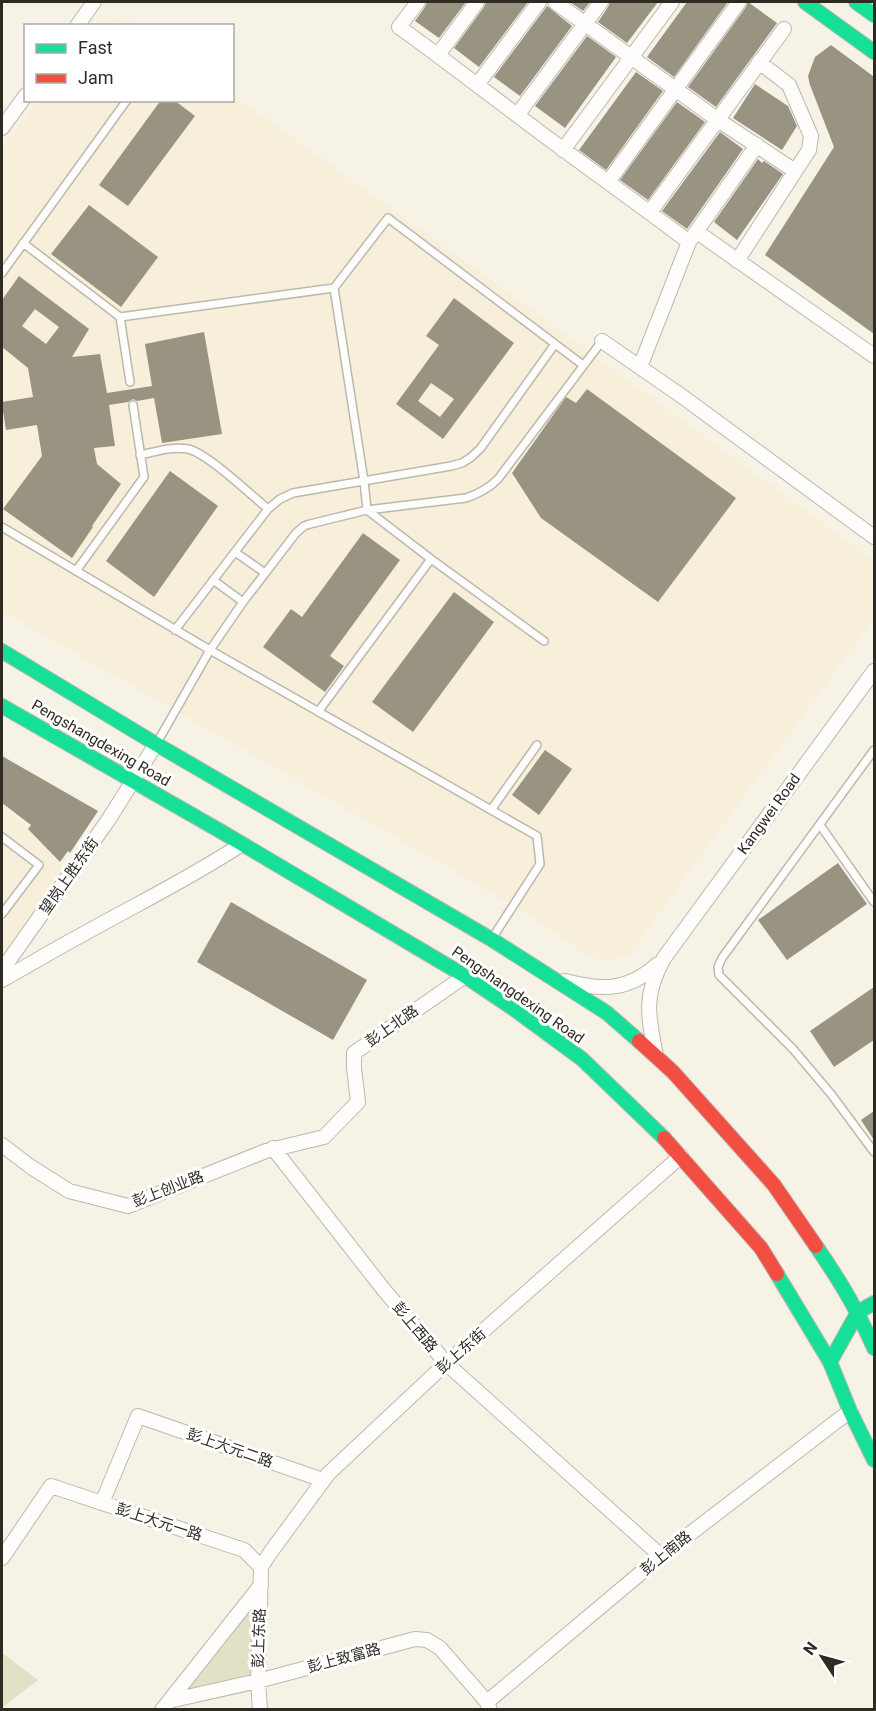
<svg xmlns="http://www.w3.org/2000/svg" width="876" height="1711" viewBox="0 0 876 1711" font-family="Roboto,'Noto Sans SC',sans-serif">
<rect width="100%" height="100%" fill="#f6f2e6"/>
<path fill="#f7efd9" d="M118,18L134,25H95L99,22Z
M233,95L527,306L874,561V618L630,953L615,960H599L577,949L542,923L484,888L2,611V148L37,101L232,100Z
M2,806L19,819L66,871L2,961Z"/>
<path fill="#e1e1c6" d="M261,1585L258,1681L169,1701Z
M2,1653L38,1680L2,1708Z"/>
<path fill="#999382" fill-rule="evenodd" d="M427,2H466L439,38L415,21L425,7Z
M486,2H528L479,67L454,48L484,7Z
M570,2H590L583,11Z
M610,2H658L627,43L598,22L608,7Z
M687,2H728L674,77L647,57Z
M748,2L777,23L716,107L688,87L746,7Z
M547,6L572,26L520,96L494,77Z
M587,36L616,57L565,128L535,106Z
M831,45L873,76L874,80V334L765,255L834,147L810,85L808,76L815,57Z
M636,72L663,91L606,170L579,150Z
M755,84L788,106L797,126L782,150L733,118Z
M161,100H174L195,116L128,206L99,185Z
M677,102L705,122L648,200L620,180Z
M720,132L743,149L687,229L662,211Z
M758,159L762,163L764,161L783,174L737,240L714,222Z
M89,205L158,257L121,307L51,254Z
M19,276L89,329L72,357L100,354L107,393L152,386L145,344L204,332L222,434L162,443L154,398L137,401L133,399L128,402L109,405L115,446L94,448L97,464L121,484L92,526L93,527L72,558L3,509L42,456L37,425L6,430L2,405V402L33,397L28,368L2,347V300ZM35,309L59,327L46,344L22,326Z
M454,298L514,343L443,439L396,404L439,345L426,336ZM431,383L454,399L440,417L418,401Z
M587,389L736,498L658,602L541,518L512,473L566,397L576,403Z
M170,471L218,506L154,597L106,561Z
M363,533L400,560L330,656L344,666L325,692L263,647L291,609L302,617Z
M454,592L494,622L413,732L372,702Z
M545,750L572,769L539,815L512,795Z
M2,756L98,811L70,853L68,851L60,862L28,829L31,825L27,822L2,803Z
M838,863L867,904L787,960L758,920Z
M231,902L367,980L333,1040L197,962Z
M874,987V1040L834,1067L810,1031Z
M874,1111V1140L861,1120Z"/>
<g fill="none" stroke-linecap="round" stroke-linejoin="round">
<defs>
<path id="lane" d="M23,243L120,317L334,288L388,218L583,365
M2,273L127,100
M334,288L364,481L367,510L431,559L544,641
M120,317L130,382
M140,455C155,452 172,446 188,449C207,453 250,494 268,509
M2,527L210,650L537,836L540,864L493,937
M235,552L265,573
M76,571L144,477L133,405
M213,580L243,602
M175,630L268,509L280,499L293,493L451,466L462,463L470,458L480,449L555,344
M318,712L431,559
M158,741L210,650L243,602L296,533L304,526L310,524L367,510L466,498C478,494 488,489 498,479L602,341
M874,750L722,958L718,967L719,975L793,1049L831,1094L874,1152
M491,810L537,745
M820,825L874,902
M2,837L39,865L2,914"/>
<path id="street" d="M418,2L399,27C455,67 509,110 564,150C606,181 648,211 689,242
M555,2L718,120L795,171
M77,26L94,2
M438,55L477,2
M477,85L539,2
M518,114L601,2
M2,128L26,95
M563,150L672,2
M608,182L739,2
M650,212L784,29
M697,232L874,356
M737,261L809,150L811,136L789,85L759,62
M602,341L683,397L874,537
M640,367L689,242L757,145
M2,970L109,819L156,744
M2,980C27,966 52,951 78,937C133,906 189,879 242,844
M565,981C603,991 628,991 658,964
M656,1056C648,1016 643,995 664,958L874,671
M2,1145L31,1167L69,1191L128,1206L266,1151L324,1137L358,1102L354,1068V1053L465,976
M273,1148L384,1290L447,1364L661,1556
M102,1503L138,1416L323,1480
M2,1558L51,1486L244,1550L261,1567
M169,1701L258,1681L415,1639L427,1640L440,1648L487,1702L490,1710
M487,1702L661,1556L850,1411
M162,1710L261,1585
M260,1710L258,1681L261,1567L270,1553L328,1474L441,1368L681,1156"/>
<path id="fast" d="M805,2L874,52
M856,2L874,15
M2,651L156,744L491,939L607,1013L639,1041
M2,706L222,832L465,976L514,1009L582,1059L664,1138
M816,1246C840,1281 857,1309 874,1348
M777,1274L830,1362L850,1411L874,1460
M830,1362L858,1312L874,1303"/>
<path id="jam" d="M639,1041L673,1072L774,1185L816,1246
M664,1138L761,1248L777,1274"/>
</defs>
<use href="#lane" stroke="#bcb8b0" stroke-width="10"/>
<use href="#street" stroke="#bcb8b0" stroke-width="16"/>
<use href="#fast" stroke="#bcb8b0" stroke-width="16"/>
<use href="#jam" stroke="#bcb8b0" stroke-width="16"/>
<use href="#lane" stroke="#fefdfb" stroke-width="7"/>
<use href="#street" stroke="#fefdfb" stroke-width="14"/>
<use href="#fast" stroke="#16e098" stroke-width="14"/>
<use href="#jam" stroke="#f24e42" stroke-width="14"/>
</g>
<g text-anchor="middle" stroke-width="6" stroke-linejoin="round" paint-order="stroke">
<g font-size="15" fill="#2e2b23" stroke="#fff">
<text transform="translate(101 743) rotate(30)" y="5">Pengshangdexing Road</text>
<text transform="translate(769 814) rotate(-54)" y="5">Kangwei Road</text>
<text transform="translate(69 876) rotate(-55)" y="5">望岗上胜东街</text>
<text transform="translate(518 995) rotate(35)" y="5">Pengshangdexing Road</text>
<text transform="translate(392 1026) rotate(-35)" y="5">彭上北路</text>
<text transform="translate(168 1189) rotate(-21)" y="5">彭上创业路</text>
<text transform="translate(415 1327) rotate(50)" y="5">彭上西路</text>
<text transform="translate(461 1351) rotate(-41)" y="5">彭上东街</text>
<text transform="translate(230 1448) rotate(19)" y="5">彭上大元二路</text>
<text transform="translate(159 1522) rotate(18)" y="5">彭上大元一路</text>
<text transform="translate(666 1553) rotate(-39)" y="5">彭上南路</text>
<text transform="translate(259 1638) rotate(-88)" y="5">彭上东路</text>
<text transform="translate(344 1658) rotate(-15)" y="5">彭上致富路</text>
</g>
</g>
<rect width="876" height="1711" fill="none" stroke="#2e2b23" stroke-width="6"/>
<rect x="24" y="24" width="210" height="78" fill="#ffffff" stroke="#abaaa7" stroke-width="1.5"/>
<rect x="36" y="44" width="30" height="9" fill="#16e098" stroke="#abaaa7" stroke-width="1.5"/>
<text x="78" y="54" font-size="18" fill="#2e2b23">Fast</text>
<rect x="36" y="74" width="30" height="9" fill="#f24e42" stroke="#abaaa7" stroke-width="1.5"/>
<text x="78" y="84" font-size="18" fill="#2e2b23">Jam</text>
<g transform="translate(822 1657) rotate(306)" stroke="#ffffff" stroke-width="4.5" paint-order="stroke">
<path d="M0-4.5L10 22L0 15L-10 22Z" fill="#2e2b23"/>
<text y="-9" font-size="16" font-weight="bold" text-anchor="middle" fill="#2e2b23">N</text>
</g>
</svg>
